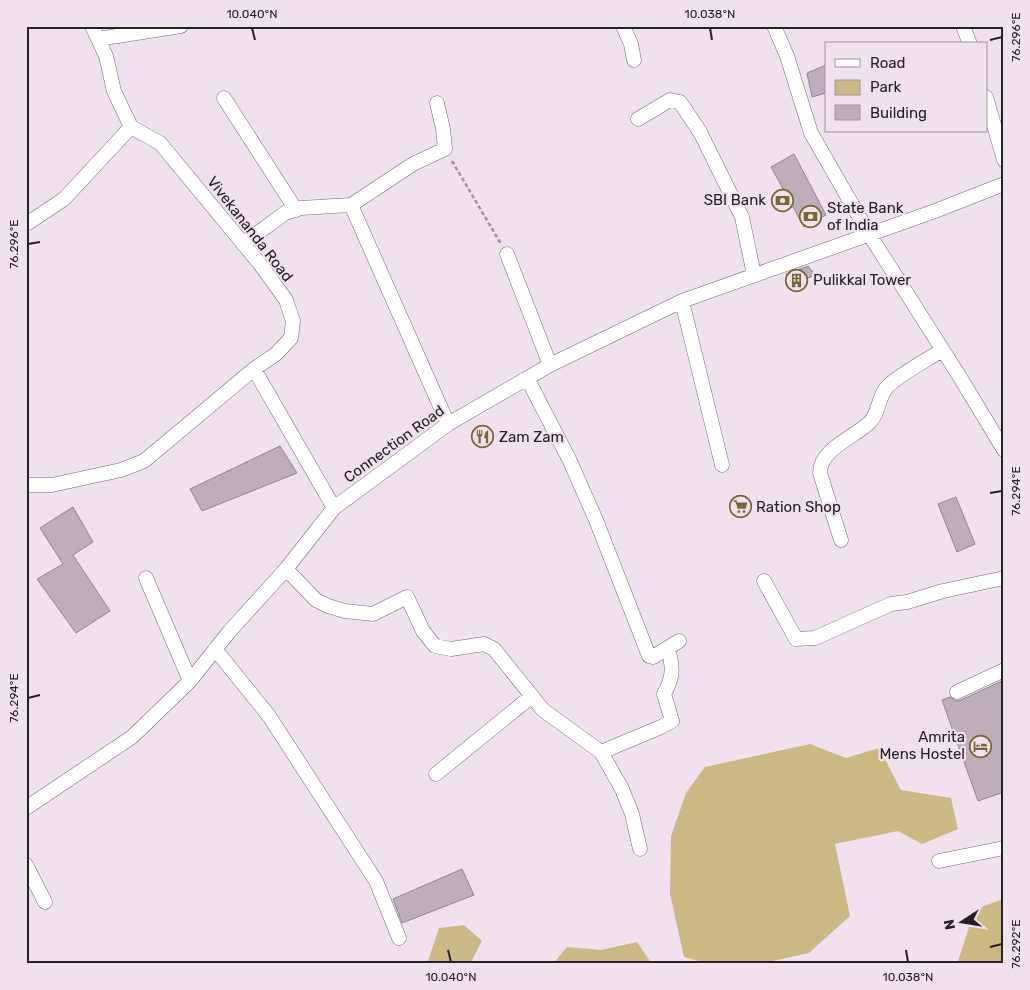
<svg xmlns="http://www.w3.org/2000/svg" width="1030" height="990" viewBox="0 0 1030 990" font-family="Rubik,sans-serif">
<rect width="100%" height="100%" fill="#f0e1ef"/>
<path fill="#cbb983" d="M810,744L846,758L879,748L901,790L951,798L958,829L922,844L898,831L835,844L850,916L809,953L759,964H709L684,957L670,894L671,836L686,793L705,767Z
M1004,899V964H957L975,909Z
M464,925L482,941L470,964H427L439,928Z
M637,942L652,964H553L567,947L601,950Z"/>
<path fill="#bcaeba" stroke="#928490" d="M826,65V93L812,97L807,73Z
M794,154L826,215L804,227L771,167Z
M808,266L815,275L792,285L786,274Z
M280,446L297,473L202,511L190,489Z
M956,497L975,544L957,552L938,504Z
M73,507L93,542L73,555L110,611L76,633L37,579L63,564L40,528Z
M1004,680V792L978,801L942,700L950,697L956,701L961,700Z
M462,869L474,895L402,923L393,899Z"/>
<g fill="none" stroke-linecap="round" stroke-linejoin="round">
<defs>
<path id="minor" d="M92,26L106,56L114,91L131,127L160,143L260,264L286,300L293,321L291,338L276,354L254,369L334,508
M623,26L631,44L634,60
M774,26L787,56L811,133L869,234L958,374L1004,450
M963,26L970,44
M98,39L181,26
M986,97L1004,160
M224,98L296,210
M638,119L670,100L680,102L700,132L742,217L754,275
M351,205L448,424
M28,223L64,199L131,127
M243,244L285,213L301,208L351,205L413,164L445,149L443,129L437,103
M507,254L550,365
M682,301L722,465
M527,378L569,459L596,520L649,656L653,657L679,641
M26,485H52L121,470L144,461L254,369
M841,540L820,473C820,449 853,438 869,423C880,413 877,397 888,386C900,374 927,360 942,350
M286,569L316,600L328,606L345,611L373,614L407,597L423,631L435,646L451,649L484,644L494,649L543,710L601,752L622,789L632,814L640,849
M146,578L190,681
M764,581L796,639L815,638L891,604L907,602L943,591L1004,578
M215,649L269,716L376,881L399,938
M957,692L1004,670
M601,752L661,727L672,721L664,694C674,676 673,667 668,648
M436,774L532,696
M26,808L132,737L190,681L229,632L286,569L334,508L448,424L550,365L682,301L935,211L1004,184
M939,861L1004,848
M26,865L45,902"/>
</defs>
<use href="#minor" stroke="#756873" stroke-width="15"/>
<path stroke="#9f949e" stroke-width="2.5" stroke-dasharray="4 2.5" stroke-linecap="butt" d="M452,161L501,244"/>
<use href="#minor" stroke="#fff" stroke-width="14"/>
</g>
<path fill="none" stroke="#252025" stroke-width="2" d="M252,28L255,40M710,28L712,40M990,40L1002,37M28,244L40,242M990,493L1002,491M28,698L40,695M990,947L1002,944M448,950L451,962M906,950L908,962"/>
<defs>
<symbol id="bank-ring" viewBox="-11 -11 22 22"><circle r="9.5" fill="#f0e1ef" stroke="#796836" stroke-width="1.5"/><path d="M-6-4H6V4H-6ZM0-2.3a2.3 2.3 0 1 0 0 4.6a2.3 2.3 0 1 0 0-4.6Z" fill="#796836"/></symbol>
<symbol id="building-ring" viewBox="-11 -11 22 22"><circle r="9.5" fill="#f0e1ef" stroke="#796836" stroke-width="1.5"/><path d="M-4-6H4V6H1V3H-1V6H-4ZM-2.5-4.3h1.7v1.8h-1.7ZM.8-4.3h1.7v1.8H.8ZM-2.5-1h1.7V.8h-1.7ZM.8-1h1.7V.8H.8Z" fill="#796836"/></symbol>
<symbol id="restaurant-ring" viewBox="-11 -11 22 22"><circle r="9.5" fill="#f0e1ef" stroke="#796836" stroke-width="1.5"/><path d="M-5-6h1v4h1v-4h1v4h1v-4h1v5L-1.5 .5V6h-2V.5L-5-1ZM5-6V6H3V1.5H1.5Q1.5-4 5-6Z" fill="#796836"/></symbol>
<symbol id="supermarket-ring" viewBox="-11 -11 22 22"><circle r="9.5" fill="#f0e1ef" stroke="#796836" stroke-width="1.5"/><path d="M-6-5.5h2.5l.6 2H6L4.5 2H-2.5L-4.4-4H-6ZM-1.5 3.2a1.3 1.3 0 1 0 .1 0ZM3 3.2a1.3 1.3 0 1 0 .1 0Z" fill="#796836"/></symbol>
<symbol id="hotel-ring" viewBox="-11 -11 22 22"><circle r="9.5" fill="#f0e1ef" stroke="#796836" stroke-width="1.5"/><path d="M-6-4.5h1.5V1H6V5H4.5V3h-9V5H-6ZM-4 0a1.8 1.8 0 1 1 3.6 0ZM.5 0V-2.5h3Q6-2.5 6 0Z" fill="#796836"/></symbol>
</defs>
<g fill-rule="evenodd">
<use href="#bank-ring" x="770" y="188" width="25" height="25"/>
<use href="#bank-ring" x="798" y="204" width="25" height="25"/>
<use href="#building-ring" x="784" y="268" width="25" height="25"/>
<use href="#restaurant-ring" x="470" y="424" width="25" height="25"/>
<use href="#supermarket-ring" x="728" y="494" width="25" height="25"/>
<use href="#hotel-ring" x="968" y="734" width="25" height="25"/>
</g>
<g text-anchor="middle" stroke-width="4.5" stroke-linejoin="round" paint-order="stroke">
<g font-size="15" fill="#252025" stroke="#f0e1ef" text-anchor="start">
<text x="766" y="205" text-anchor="end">SBI Bank</text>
<text x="827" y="213">State Bank<tspan x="827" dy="17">of India</tspan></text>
<text x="813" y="285">Pulikkal Tower</text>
<text x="499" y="442">Zam Zam</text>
<text x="756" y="512">Ration Shop</text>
<text x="965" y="742" text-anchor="end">Amrita<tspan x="965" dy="17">Mens Hostel</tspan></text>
</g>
<g font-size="15" fill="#252025" stroke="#f0e1ef">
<text transform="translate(250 229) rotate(52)" y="5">Vivekananda Road</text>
<text transform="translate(394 444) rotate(-36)" y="5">Connection Road</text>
</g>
</g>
<rect width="1030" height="990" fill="none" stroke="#f0e1ef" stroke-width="55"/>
<rect x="825" y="42" width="162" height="90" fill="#f0e1ef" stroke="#9f949e"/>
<rect x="835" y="59" width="25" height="8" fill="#ffffff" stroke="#9f949e"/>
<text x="870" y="68" font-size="15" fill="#252025">Road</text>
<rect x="835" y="80" width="25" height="15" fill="#cbb983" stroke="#9f949e"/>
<text x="870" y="92" font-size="15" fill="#252025">Park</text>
<rect x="835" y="105" width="25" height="15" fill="#bcaeba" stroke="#9f949e"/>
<text x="870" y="118" font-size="15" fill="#252025">Building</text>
<g transform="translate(962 922) rotate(258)" stroke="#f0e1ef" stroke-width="4" paint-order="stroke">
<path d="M0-4L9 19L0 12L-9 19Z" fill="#252025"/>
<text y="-8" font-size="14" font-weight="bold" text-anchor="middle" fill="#252025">N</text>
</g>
<rect x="28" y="28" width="974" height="934" fill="none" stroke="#252025" stroke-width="2"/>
<g font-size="12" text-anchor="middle" fill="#252025">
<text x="252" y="18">10.040°N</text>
<text x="710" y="18">10.038°N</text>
<text transform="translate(1016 37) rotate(-90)" y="4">76.296°E</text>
<text transform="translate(14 244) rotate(-90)" y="4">76.296°E</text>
<text transform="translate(1016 491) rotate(-90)" y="4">76.294°E</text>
<text transform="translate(14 698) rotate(-90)" y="4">76.294°E</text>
<text transform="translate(1016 944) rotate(-90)" y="4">76.292°E</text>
<text x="451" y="981">10.040°N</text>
<text x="908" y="981">10.038°N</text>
</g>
</svg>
